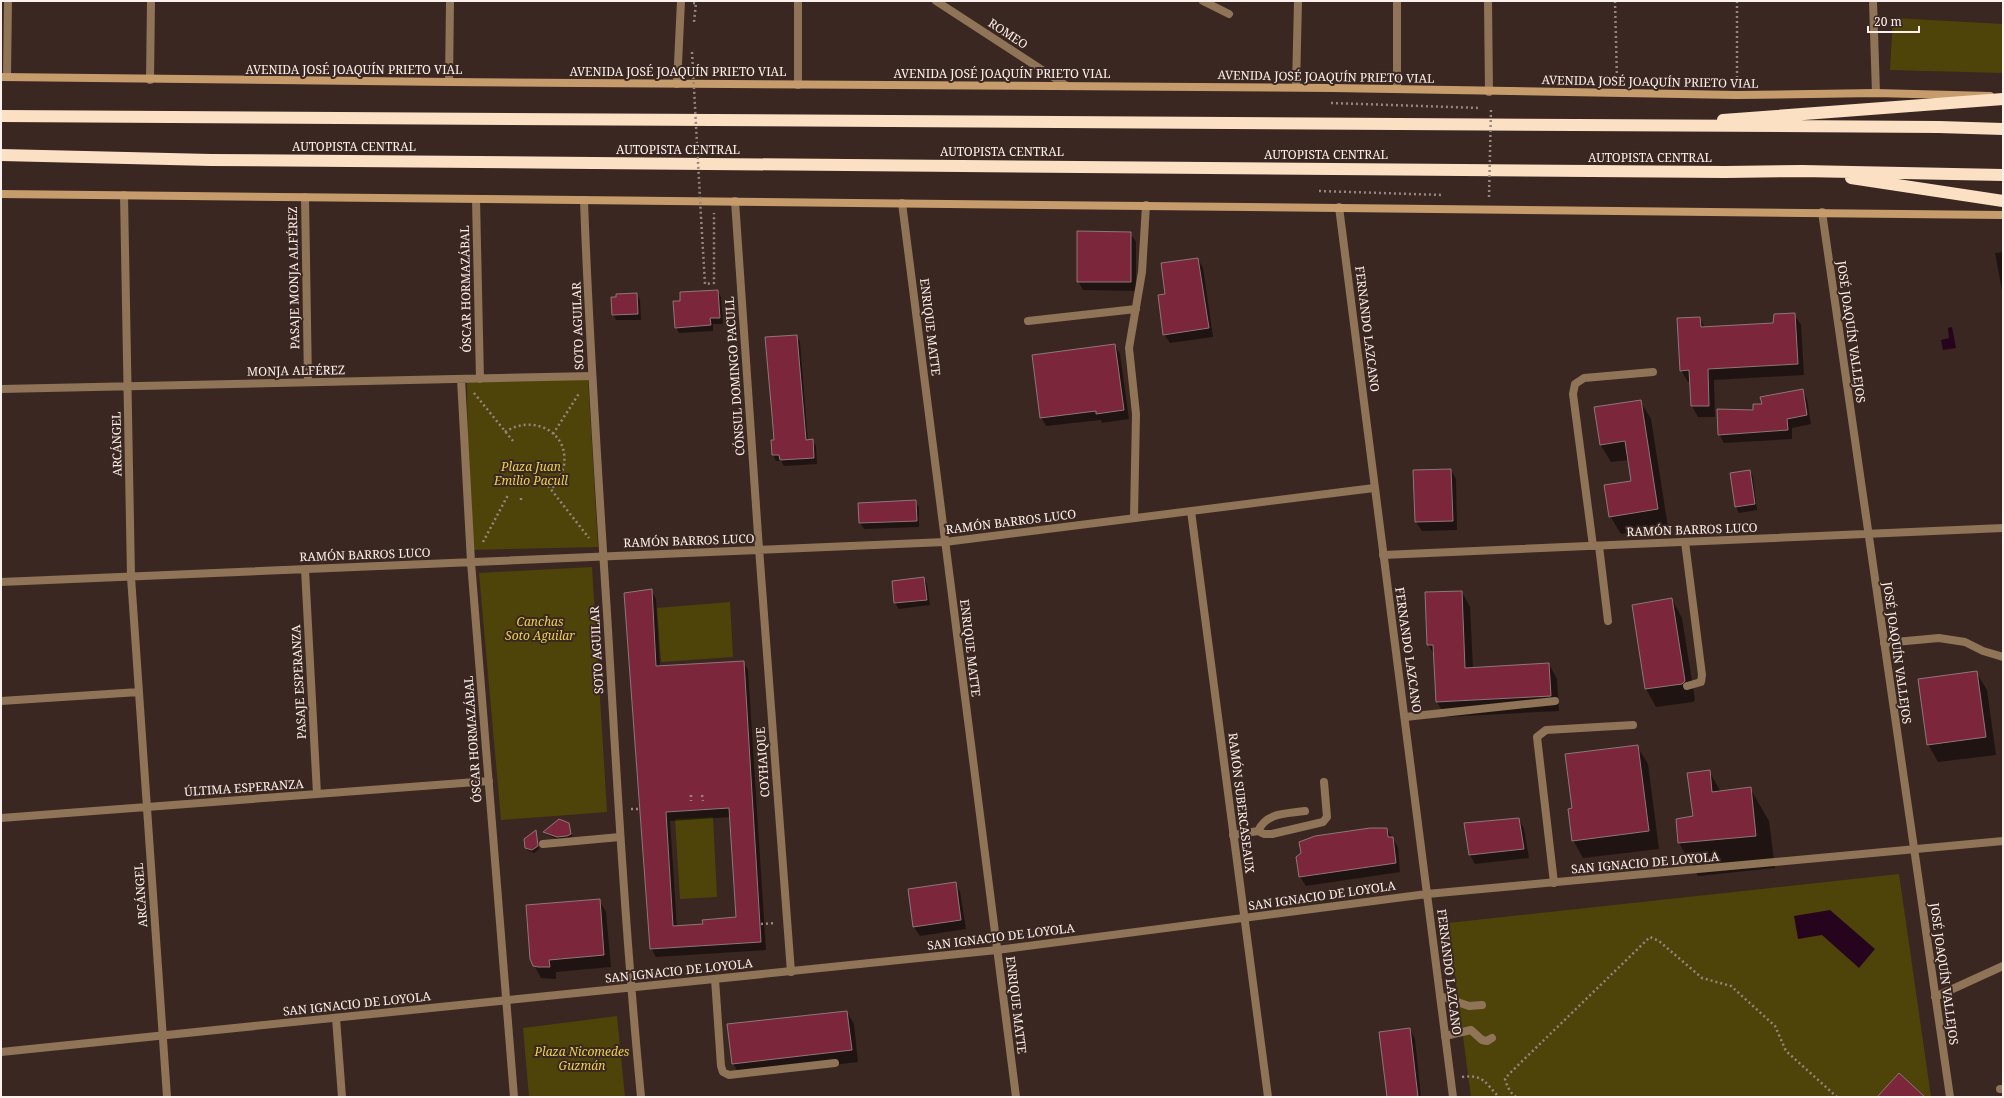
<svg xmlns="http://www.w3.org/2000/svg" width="2004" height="1098" viewBox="0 0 2004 1098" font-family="'Noto Serif',serif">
<rect width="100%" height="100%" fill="#3a2721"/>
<path fill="#4e4409" d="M1893,18L2003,24V73L1890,70Z
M588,379L598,547L469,550L467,382Z
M592,567L607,812L501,820L479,573Z
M730,602L733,657L661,662L657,608Z
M713,817L717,897L680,899L675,819Z
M1899,874L1931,1097H1471L1448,923Z
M617,1016L625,1097H529L523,1028Z"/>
<path fill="#27041e" d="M1952,327L1956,348L1943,350L1941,340L1949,338L1948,328Z
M1830,910L1875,949L1859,968L1822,935L1798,939L1794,916Z"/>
<path fill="#0007" fill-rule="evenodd" d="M1130,233L1136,242V291L1083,290L1078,281Z
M2003,252V296L1995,253Z
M1198,259L1203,268L1213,337L1170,343L1164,334L1166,295Z
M718,291L721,297L723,324H713V331L679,333L676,327L681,302Z
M637,294L640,300L641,320H616L613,314L617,298Z
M1794,314L1801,325L1804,375L1714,380L1715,417H1698L1692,406L1691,382H1688L1681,370L1700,318L1705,328L1774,324Z
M797,336L800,342L808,441L812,440L816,446L817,464L784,466L781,461H776L773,455L772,441H775Z
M1115,345L1120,354L1129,419L1102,423L1101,420L1046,426L1041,417Z
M1802,390L1807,399L1811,424L1792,428V439L1724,443L1719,434L1763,404Z
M1640,401L1651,419L1668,527L1621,534L1610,516L1632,482L1629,460L1611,462L1600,444Z
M1451,470L1456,479L1457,530L1422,531L1416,522L1414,471Z
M1750,471L1753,477L1757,510L1739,513L1736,507Z
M915,502L919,507V527L864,529L860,523V504Z
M924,578L927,584L930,605L899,609L895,603L893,582Z
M651,590L656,599L660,667L743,662L748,670L766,950L656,957L651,948ZM731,817L737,918L704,925L677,927L670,821Z
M1462,592L1470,607L1473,668L1549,664L1557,679L1559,711L1446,717L1437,702L1435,657L1428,644Z
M1672,599L1682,618L1695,700L1693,702L1656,707L1646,689L1633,605Z
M1976,672L1987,690L1996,755L1938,762L1928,744Z
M1637,746L1648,764L1659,849L1583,858L1573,840Z
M1709,771L1721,792L1750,788L1769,821L1775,868L1698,876L1679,843L1694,817Z
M1519,819L1524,829L1529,858L1475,864L1470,855Z
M568,824L572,836L568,839L559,840L546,834L545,832Z
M1387,829L1398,847L1400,872L1306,886L1300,877L1297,857L1302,853Z
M536,832L539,849L534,853L527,850L526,847Z
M955,883L960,892L966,929L920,936L914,927Z
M599,900L606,912L611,967L556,972V979L541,978L534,965Z
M847,1012L854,1024L858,1062L740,1076L733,1063Z
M1410,1029L1415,1039L1421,1097H1388Z"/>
<path fill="#7c263b" stroke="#8e7679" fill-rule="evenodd" d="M1077,231L1131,232V282H1077Z
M1198,258L1209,328L1163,335L1158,295L1165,294L1161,263Z
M718,290L720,318H710L711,325L675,328L673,301H680V292Z
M637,293L638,314L612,315L611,297H616V294Z
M1795,313L1798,364L1708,369L1709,406H1691L1689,370L1680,371L1677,318L1700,317L1701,327L1773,323L1774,314Z
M797,335L806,440L813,439L814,458L780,460L779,455H772L771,440H774L772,415L765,337Z
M1115,344L1124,410L1096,414V411L1040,418L1032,355Z
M1803,389L1807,415L1787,419L1788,430L1718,435L1717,409L1753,410V404H1762L1760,397Z
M1641,400L1658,509L1609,517L1604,485L1631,481L1625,441L1600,445L1594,407Z
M1451,469L1453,521L1415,522L1413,470Z
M1750,470L1755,504L1735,507L1730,473Z
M916,500L917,521L859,523L858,503Z
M924,577L927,600L894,603L892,581Z
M652,589L656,666L744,661L761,942L650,949L624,593ZM729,808L736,917L702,920L703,924L673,926L666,812Z
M1462,591L1465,668L1549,663L1551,696L1436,702L1433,645H1427L1425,592Z
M1672,598L1685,681L1682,684L1645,689L1632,605Z
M1977,671L1986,737L1927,745L1918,679Z
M1638,745L1649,831L1572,841L1568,809L1572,808L1565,754Z
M1710,770L1712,792L1751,787L1756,836L1678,843L1676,819L1693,816L1687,773Z
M1519,818L1524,849L1469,855L1464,823Z
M559,819L569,823L571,834L567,836L557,837L543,832Z
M1370,828H1387L1388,837H1393L1396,863L1299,877L1296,857L1301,853L1299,842L1315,836Z
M536,830L538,846L532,850L525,848L524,839Z
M956,882L961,920L913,927L908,889Z
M600,899L604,955L549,960L550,967H538L533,966L530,959L526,905Z
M847,1011L852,1050L732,1064L727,1024Z
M1410,1028L1418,1097H1387L1379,1032Z
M1899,1073L1925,1097H1877Z"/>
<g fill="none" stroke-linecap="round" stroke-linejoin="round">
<path stroke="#968580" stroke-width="2.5" stroke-dasharray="2 3" stroke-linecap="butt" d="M1615,1L1617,80
M1737,1V83
M693,3H696L694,22
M1331,103L1480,108
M1319,191L1443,195
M701,217L705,284L714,283V213
M474,393L513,441
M505,432C532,414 569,431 564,465C562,475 557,482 551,490
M553,434L580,392
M542,478L589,538
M521,500V498
M483,542L508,495
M691,795V801
M702,795L703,801
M631,809H640
M761,924L775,923
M1462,1077C1484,1074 1485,1083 1499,1097
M1516,1097C1510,1093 1507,1086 1505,1079L1509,1074L1650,937L1659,941L1702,978L1731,986L1775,1026L1786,1051L1837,1097"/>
<path stroke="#8f7457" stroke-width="8" d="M1028,321L1136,309
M1134,518L1136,414L1129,348L1142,272L1146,205
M1685,542L1702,675L1701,682L1687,686
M1593,546L1573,394L1575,384L1584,378L1653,372
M1599,546L1608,621
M1884,643L1939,638L1965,642L1983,651L2003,657
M1405,717L1555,701
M1258,831L1264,834H1272L1323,822L1327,817L1324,782
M1233,835L1258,831C1267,812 1286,814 1305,811
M543,844L620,837
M1554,883L1537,737L1546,730L1633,725
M715,979L721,1066L723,1072L729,1075L835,1063
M1440,996L1469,1006L1482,1005
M1445,1036L1471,1030L1482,1040L1487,1041L1492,1038
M2000,1089H2003"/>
<path stroke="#8f7457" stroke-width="8" d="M677,84L681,1"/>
<path stroke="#8f7457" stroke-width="8" d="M936,1L1067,86
M1203,1L1229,14
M1488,1L1489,92
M1873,1L1876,93
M7,77L8,1
M150,80L151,1
M449,82L450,1
M798,85V1
M1296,87L1298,1
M1397,89V1
M124,195L131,577L167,1097
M305,197L308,382
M476,200L480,379
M735,201L758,535L791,972
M902,203L1016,1097
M1822,212L1950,1097
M461,379L471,562L514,1097
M1,389L592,376
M1191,511L1268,1097
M1383,555L2003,528
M305,569L317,794
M1,582L945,542L1374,488
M1,701L139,692
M1,818L489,781
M1935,997L2003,966
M336,1018L342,1097"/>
<path stroke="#8f7457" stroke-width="8" d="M584,200C589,343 599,486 608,629C617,785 626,941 641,1097
M1339,207L1453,1097
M1,1052L997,950L1427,894L2003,841"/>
<path stroke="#c79c6d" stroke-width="8" d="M1,77L449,82L1332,88L1737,95L1876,93L1990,96
M1,194L2003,215"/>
<path stroke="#fbe0c4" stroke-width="12" d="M1,116L1939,127L2003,129
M1723,120L2003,99
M1,155L211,160L1725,172L1802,171L2003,175
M1851,178L2003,201"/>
<path stroke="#968580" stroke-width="2.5" stroke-dasharray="2 3" stroke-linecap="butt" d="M692,52L701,217
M1489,197L1491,109"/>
</g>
<g text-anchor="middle" stroke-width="4" stroke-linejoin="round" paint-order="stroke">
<g font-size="12" fill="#fef0ec" stroke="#3a2721">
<text transform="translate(1008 34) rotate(33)" y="4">ROMEO</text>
<text x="354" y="74">AVENIDA JOSÉ JOAQUÍN PRIETO VIAL</text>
<text x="678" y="76">AVENIDA JOSÉ JOAQUÍN PRIETO VIAL</text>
<text x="1002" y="78">AVENIDA JOSÉ JOAQUÍN PRIETO VIAL</text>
<text transform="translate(1326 77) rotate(1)" y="4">AVENIDA JOSÉ JOAQUÍN PRIETO VIAL</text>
<text transform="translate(1650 82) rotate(1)" y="4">AVENIDA JOSÉ JOAQUÍN PRIETO VIAL</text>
<text x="354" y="151">AUTOPISTA CENTRAL</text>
<text x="678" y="154">AUTOPISTA CENTRAL</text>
<text x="1002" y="156">AUTOPISTA CENTRAL</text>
<text x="1326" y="159">AUTOPISTA CENTRAL</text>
<text x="1650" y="162">AUTOPISTA CENTRAL</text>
<text transform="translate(294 278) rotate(-91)" y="4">PASAJE MONJA ALFÉREZ</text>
<text transform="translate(466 289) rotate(-91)" y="4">ÓSCAR HORMAZÁBAL</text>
<text transform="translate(578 326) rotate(-92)" y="4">SOTO AGUILAR</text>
<text transform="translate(930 327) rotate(83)" y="4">ENRIQUE MATTE</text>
<text transform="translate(1367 329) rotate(83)" y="4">FERNANDO LAZCANO</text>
<text transform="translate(1851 332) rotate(82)" y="4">JOSÉ JOAQUÍN VALLEJOS</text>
<text transform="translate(296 371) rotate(-1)" y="4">MONJA ALFÉREZ</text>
<text transform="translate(735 376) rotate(-94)" y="4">CÓNSUL DOMINGO PACULL</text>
<text transform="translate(117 444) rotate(-91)" y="4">ARCÁNGEL</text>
<text transform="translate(1011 522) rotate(-7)" y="4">RAMÓN BARROS LUCO</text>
<text transform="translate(1692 530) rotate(-2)" y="4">RAMÓN BARROS LUCO</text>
<text transform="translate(689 541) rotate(-2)" y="4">RAMÓN BARROS LUCO</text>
<text transform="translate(365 555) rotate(-2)" y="4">RAMÓN BARROS LUCO</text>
<text transform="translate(970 648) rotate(83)" y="4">ENRIQUE MATTE</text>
<text transform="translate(597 650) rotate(-93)" y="4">SOTO AGUILAR</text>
<text transform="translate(1408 650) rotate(82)" y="4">FERNANDO LAZCANO</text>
<text transform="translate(1897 653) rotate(82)" y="4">JOSÉ JOAQUÍN VALLEJOS</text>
<text transform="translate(299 682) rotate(-93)" y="4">PASAJE ESPERANZA</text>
<text transform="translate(473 739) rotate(-94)" y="4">ÓSCAR HORMAZÁBAL</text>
<text transform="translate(763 762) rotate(-94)" y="4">COYHAIQUE</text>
<text transform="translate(244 788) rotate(-4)" y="4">ÚLTIMA ESPERANZA</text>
<text transform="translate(1241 803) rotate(83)" y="4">RAMÓN SUBERCASEAUX</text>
<text transform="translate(1645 863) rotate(-5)" y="4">SAN IGNACIO DE LOYOLA</text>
<text transform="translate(141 895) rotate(-94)" y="4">ARCÁNGEL</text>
<text transform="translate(1322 896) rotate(-8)" y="4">SAN IGNACIO DE LOYOLA</text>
<text transform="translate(1001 937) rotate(-7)" y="4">SAN IGNACIO DE LOYOLA</text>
<text transform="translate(679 971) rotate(-6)" y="4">SAN IGNACIO DE LOYOLA</text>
<text transform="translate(1449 972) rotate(83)" y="4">FERNANDO LAZCANO</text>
<text transform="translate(1944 974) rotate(82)" y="4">JOSÉ JOAQUÍN VALLEJOS</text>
<text transform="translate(357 1004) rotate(-6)" y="4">SAN IGNACIO DE LOYOLA</text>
<text transform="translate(1016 1005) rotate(83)" y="4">ENRIQUE MATTE</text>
</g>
<g font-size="12" font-style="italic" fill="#ecd34f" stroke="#3a2721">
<text x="531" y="471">Plaza Juan<tspan x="531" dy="14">Emilio Pacull</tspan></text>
<text x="540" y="626">Canchas<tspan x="540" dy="14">Soto Aguilar</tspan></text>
<text x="582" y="1056">Plaza Nicomedes<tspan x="582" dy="14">Guzmán</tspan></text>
</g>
</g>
<rect width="2004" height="1098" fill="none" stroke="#fef0ec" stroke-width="4"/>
<path d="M1868 26v6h51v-6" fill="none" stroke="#fef0ec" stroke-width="2"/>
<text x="1874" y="26" font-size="12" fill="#fef0ec" stroke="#3a2721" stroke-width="3" paint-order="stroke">20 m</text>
</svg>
